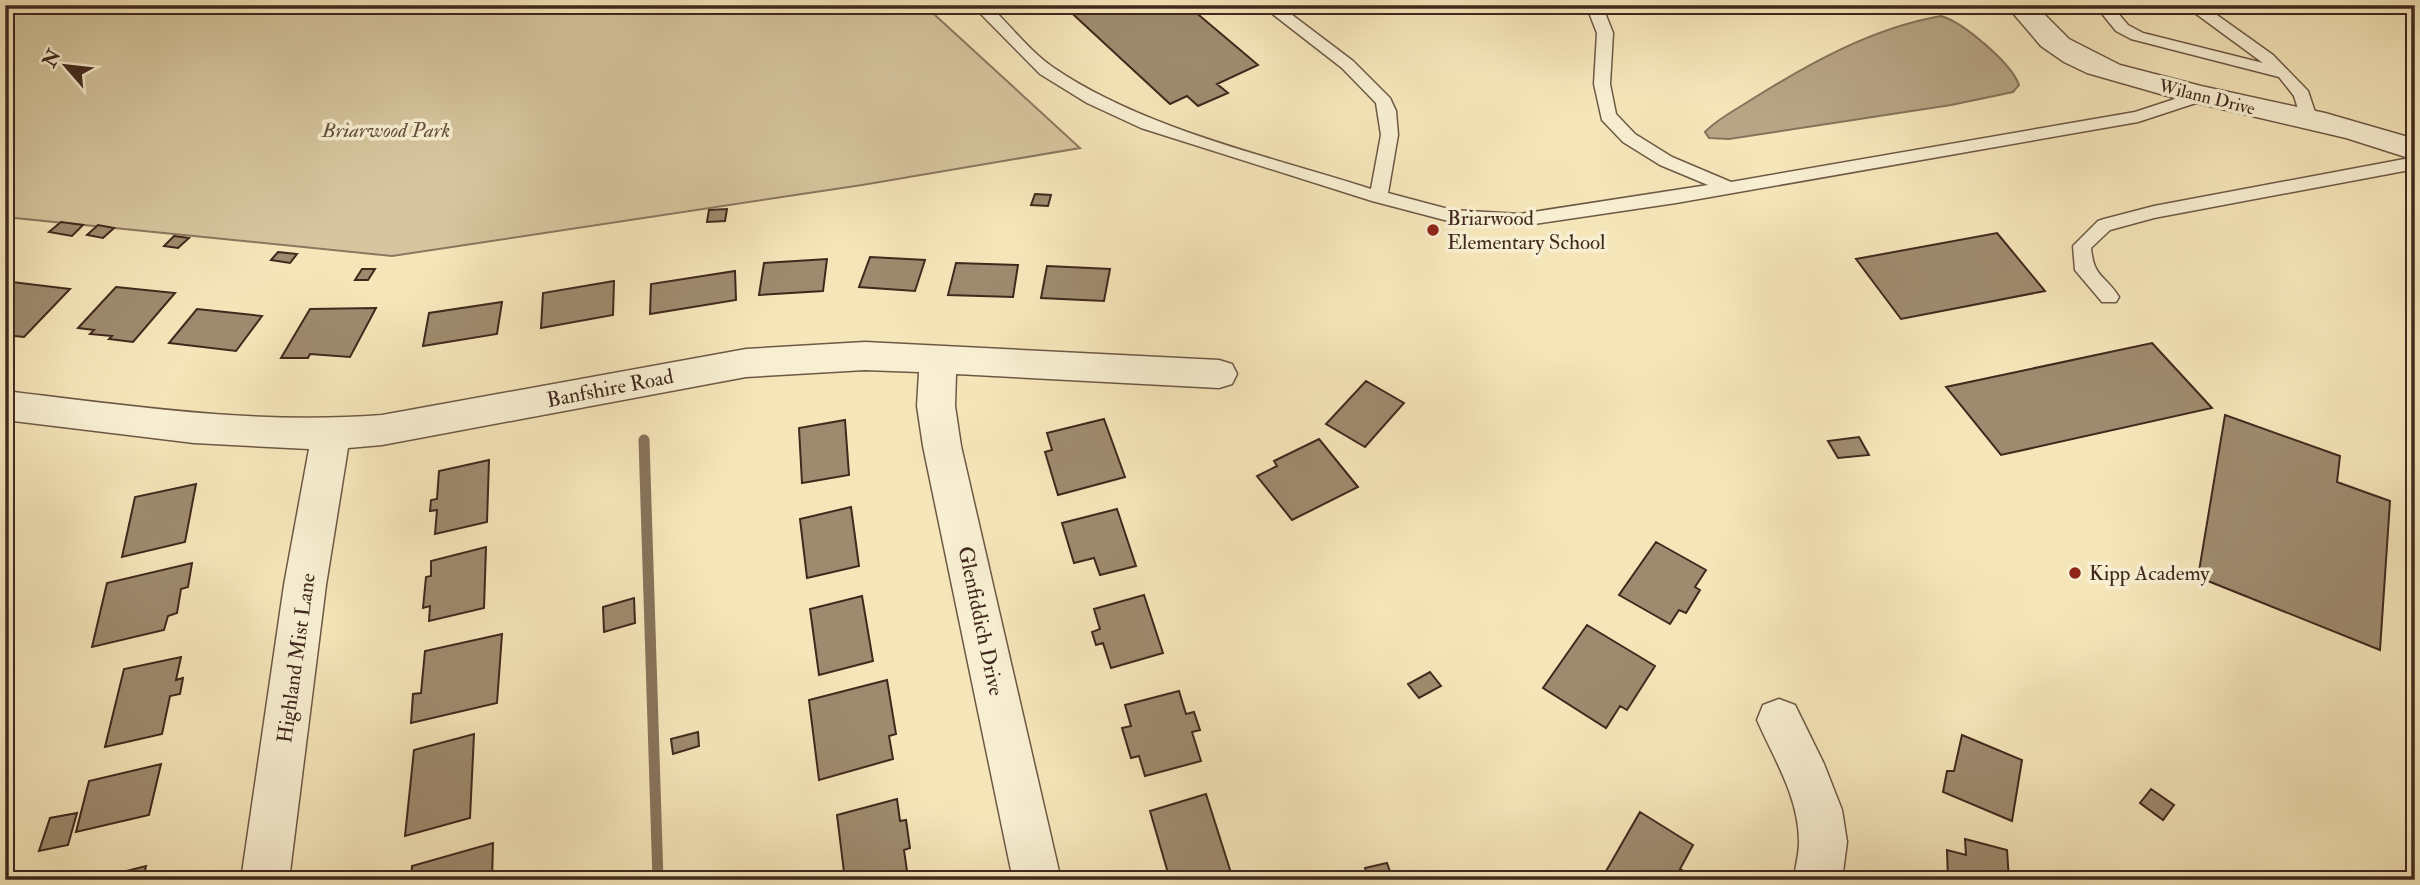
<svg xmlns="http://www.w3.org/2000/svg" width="2420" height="885" viewBox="0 0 2420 885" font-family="'IM FELL Double Pica',serif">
<rect width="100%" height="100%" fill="#f5e6ba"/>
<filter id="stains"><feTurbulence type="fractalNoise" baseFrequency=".00286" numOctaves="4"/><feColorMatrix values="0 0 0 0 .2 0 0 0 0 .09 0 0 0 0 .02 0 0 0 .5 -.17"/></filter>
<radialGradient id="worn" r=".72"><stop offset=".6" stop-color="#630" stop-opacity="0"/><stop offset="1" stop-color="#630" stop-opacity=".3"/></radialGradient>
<path fill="#d6c69f" stroke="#8b775e" stroke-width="2" d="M5,5H924L1080,148L862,185L392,256L5,217Z"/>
<path fill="#b7a585" stroke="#87735b" stroke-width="2" d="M1941,16C1963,22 2012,64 2019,85L2013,92L1951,105L1729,139L1709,138L1705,132C1717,119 1734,111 1749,101C1808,64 1872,28 1941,16Z"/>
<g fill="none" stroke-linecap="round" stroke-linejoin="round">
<path stroke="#87735b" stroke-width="11" d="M644,440L658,880"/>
</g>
<path fill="#9e8b6f" stroke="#40281d" stroke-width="2" d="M1063,5H1187L1258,65L1217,84L1228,93L1198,106L1187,96L1170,104Z
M1035,194L1051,195L1048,206L1031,205Z
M727,209L725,221L707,222L709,210Z
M61,222L83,225L72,236L49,232Z
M98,225L114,228L103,238L87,235Z
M1997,233L2045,291L1901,319L1856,259Z
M174,236L189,238L178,248L164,246Z
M278,252L297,254L290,263L271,260Z
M870,257L925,260L915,291L859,287Z
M827,259L823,291L759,295L764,263Z
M956,263L1018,265L1013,297L948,295Z
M1047,266L1110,269L1104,301L1041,298Z
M362,269H375L368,280H355Z
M735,271L736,300L650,314L651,284Z
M614,281L613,315L541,328L543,293Z
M12,282L70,289L24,337L5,335V289Z
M116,287L175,293L133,342L109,339L112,336L90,334L94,330L78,328Z
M502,302L497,334L423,346L429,313Z
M376,308L350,357L310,354L308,358H281L310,309Z
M197,309L262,316L236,351L169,343Z
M2152,343L2212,408L2001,455L1946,387Z
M1366,381L1404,403L1365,447L1326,424Z
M2225,415L2340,456L2337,482L2390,501L2380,650L2198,577Z
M1104,419L1125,477L1058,495L1045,452L1052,450L1047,433Z
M845,420L849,475L802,483L799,428Z
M1859,437L1869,455L1838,458L1828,441Z
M1319,439L1358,487L1292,520L1257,476L1277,466L1274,461Z
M489,460L487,522L435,534L437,510L430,511L431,500L437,499L439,471Z
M196,484L185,542L122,557L135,497Z
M851,507L859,566L807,578L800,519Z
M1117,509L1136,566L1100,575L1094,558L1074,563L1062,523Z
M1656,542L1706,570L1695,587L1700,590L1686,613L1679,610L1670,624L1619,595Z
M486,547L484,608L429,621L430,606L423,608L426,577L431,576V561Z
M192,563L188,587L181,589L177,613L168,616L164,630L92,647L107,583Z
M1144,595L1163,653L1111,668L1103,643L1096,645L1092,632L1100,629L1094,609Z
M862,596L873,661L819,675L810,609Z
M634,598L635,623L604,632L603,607Z
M1587,625L1655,666L1627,710L1620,706L1606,728L1543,688Z
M502,634L497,703L411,723L413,694L421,693L425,651Z
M181,657L176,680L183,678L180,694L170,696L162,734L105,747L124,669Z
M1430,672L1441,686L1419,698L1408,684Z
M887,680L896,734L889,736L893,759L819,780L809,700Z
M1179,691L1186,714L1194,712L1200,730L1192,732L1201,761L1145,776L1139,756L1131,758L1122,728L1131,726L1125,705Z
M698,732L699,746L673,754L671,739Z
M474,734L470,818L405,836L414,750Z
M1962,735L2022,760L2012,821L1943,792L1947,771H1954Z
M161,764L149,815L76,832L89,781Z
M2151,789L2174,805L2163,820L2140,803Z
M1206,794L1231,873L1211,880H1170L1150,811Z
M897,799L900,821L906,820L910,848L904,850L907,871L877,880H845L837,815Z
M1640,812L1693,845L1680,869L1689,874L1687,880H1615L1605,873Z
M77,813L68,845L39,851L50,818Z
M1965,839L2007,850L2009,880H1948L1947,850L1966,855Z
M493,843L492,880H411L412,866Z
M1387,863L1393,880H1369L1365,868Z
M146,866L143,880H90Z"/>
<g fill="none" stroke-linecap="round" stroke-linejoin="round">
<defs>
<path id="lane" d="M972,5H989C1010,25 1030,52 1054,68C1144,129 1268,156 1371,189L1381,135L1376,103L1342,68L1261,5H1279L1353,61L1390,98L1396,111L1398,135L1388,193L1452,210L1520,214L1708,185L1660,165L1623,142L1602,120L1594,84L1597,33L1586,5H1602L1613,33L1610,84L1616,114L1635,134L1672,157L1731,182L2135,112L2199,91L2207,96L2205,100L2138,122L1676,203L1520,226L1452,222L1372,201L1141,128L1087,103L1040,74Z
M2095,5H2111L2128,25L2143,33L2263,63L2184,5H2203L2273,55L2308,91L2318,121L2315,125H2303L2294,96L2279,77L2131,39L2116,31Z
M2415,157V169L2154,218L2110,230L2091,248C2094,279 2105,274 2119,297L2116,302H2102L2075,270L2073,246L2098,221L2104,219L2154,206Z"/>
<path id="street" d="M2006,5H2035L2069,39L2120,65L2201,86L2325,113L2415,139V160L2346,138L2171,97L2087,73L2064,62L2041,46Z
M865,342L1219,360L1232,364L1237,374L1232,384L1219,388L956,374L955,406L961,446L1061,880H1013L923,446L917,406L919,372L865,370L746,377L382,445L348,448L326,585L289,880H241L284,585L309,449L194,443L5,420V391C131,406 255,425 382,415L746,349Z
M1779,699L1795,705L1824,764L1842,810L1847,842L1842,880H1794C1795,867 1799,855 1799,842C1799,797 1774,759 1757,720L1763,705Z"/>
</defs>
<use href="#lane" stroke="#6d5844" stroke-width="3"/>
<use href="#street" stroke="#6d5844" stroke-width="3"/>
<use href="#lane" fill="#f8efd2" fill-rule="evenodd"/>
<use href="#street" fill="#f8efd2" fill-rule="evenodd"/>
</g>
<g fill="#8f2418" stroke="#f8efd2" stroke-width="2.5">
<circle cx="1433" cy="230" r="7"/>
<circle cx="2075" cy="573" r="7"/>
</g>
<g text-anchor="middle" stroke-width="7" stroke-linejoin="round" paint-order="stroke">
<g font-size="18" fill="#40281d" stroke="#f8efd2">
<text transform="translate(2207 97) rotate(14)" y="6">Wilann Drive</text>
</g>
<g font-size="21" font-style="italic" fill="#66503e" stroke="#f8efd2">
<text x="386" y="137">Briarwood Park</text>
</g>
<g font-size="21" fill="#40281d" stroke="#f8efd2" text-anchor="start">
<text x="1447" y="225">Briarwood<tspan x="1447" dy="24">Elementary School</tspan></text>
<text x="2089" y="580">Kipp Academy</text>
</g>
<g font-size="21" fill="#40281d" stroke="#f8efd2">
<text transform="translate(610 388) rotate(-11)" y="7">Banfshire Road</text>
<text transform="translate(981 621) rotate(78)" y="7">Glenfiddich Drive</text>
<text transform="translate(296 658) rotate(-82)" y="7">Highland Mist Lane</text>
</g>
</g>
<rect width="2420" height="885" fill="none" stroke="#f5e6ba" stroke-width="28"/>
<rect x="7" y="7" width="2406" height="871" fill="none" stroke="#40281d" stroke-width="3.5"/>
<rect x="14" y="14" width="2392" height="857" fill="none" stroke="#40281d" stroke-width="2"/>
<g transform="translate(66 66) rotate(298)" stroke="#f8efd2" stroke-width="5" paint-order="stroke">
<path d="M0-5L12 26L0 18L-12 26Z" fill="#40281d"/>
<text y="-10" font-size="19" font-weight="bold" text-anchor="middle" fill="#40281d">N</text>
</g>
<rect width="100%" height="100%" filter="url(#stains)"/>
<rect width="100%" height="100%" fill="url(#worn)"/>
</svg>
